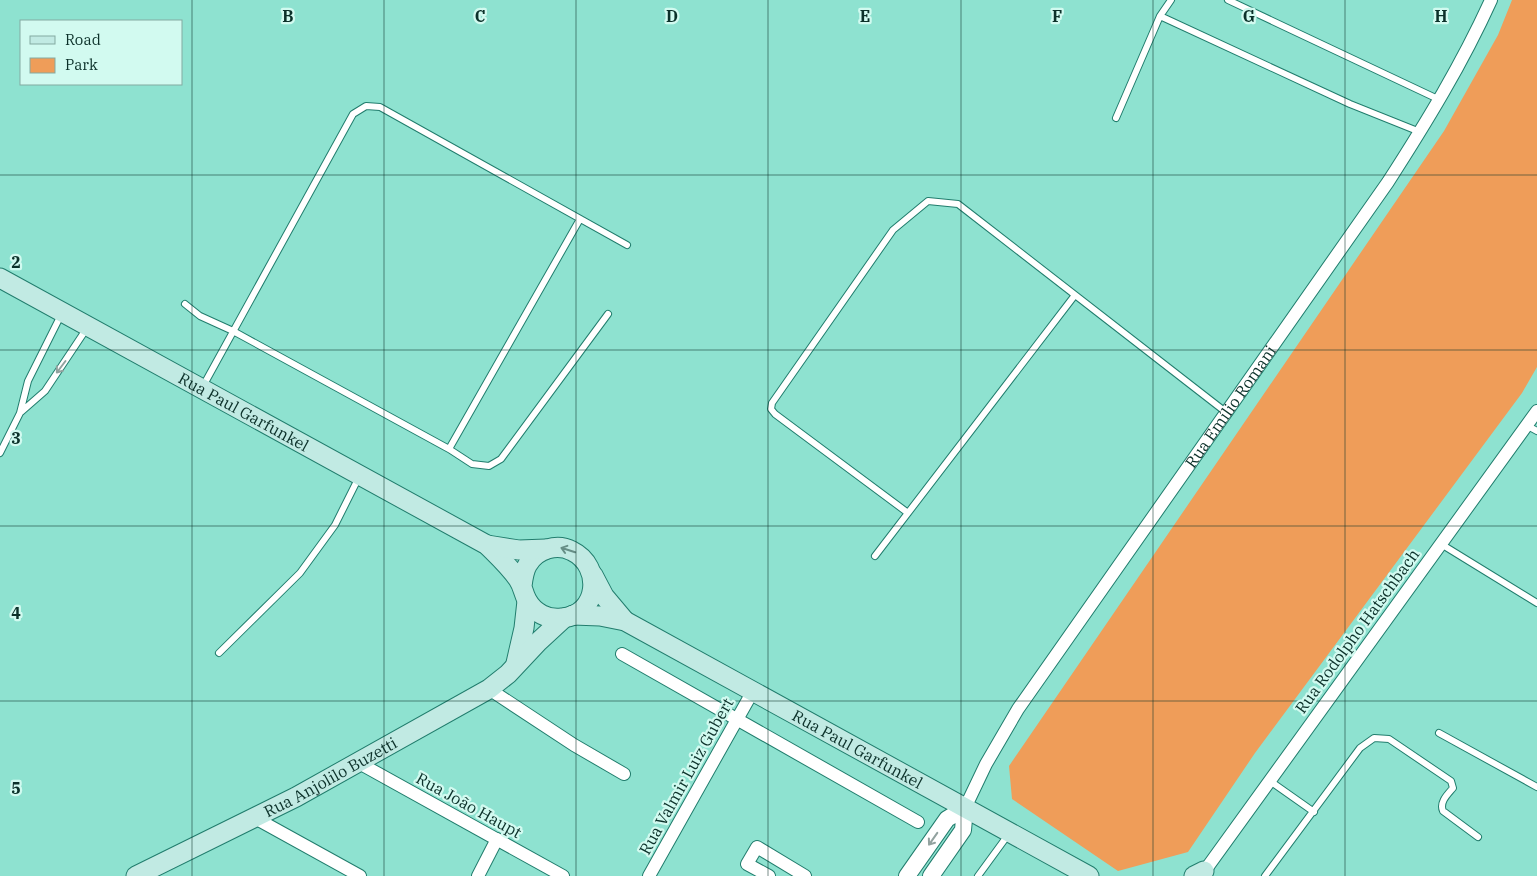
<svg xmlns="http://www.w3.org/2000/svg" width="1537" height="876" viewBox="0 0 1537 876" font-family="'IBM Plex Serif',serif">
<rect width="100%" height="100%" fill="#8ee2d0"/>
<path fill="#ef9d59" d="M1512,0H1537V367L1522,393L1255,753L1188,852L1118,871L1012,799L1009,766L1444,131L1498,35Z"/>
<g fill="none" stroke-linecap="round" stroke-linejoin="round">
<defs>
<path id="service" d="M1228,0L1440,100
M1160,16L1171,0
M1116,118L1160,16L1350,104L1420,132
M185,304L200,316L233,331L449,449L580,219
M202,388L353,114L366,106L380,107L627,245
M21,412L45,391L87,328
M1526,425L1537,431
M449,449L472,464L489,466L501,459L608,314
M0,453L20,413L28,381L62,313
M908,513L775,414L771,409L772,403L893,230L928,201L958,204L1227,413
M1441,544L1537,603
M875,556L1075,295
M219,653L300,573L335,525L359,477
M1439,733L1537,787
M1270,781L1314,812
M978,876L1008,835
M1265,876L1360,748L1374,738L1389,739L1451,781L1453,788C1448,794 1439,802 1443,811L1478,837"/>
<g id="minor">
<path d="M622,654L918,822"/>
<path d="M489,689L574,745L624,774"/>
<path d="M359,763L563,876"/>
<path id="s1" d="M965,808L986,764L1018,709L1388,182C1426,123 1462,64 1491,0"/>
<path d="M255,818L360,876"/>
<path d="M478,876L497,839"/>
<path d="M649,876L753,691"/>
<path d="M769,876L747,864L757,847L805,876"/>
<path d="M1201,876L1537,411"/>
</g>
<path id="tertiary" d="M907,876L947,819L965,808
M931,876L963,830L965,808"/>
<g id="secondary">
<path id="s2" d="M0,278L487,545C498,556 509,566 518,579C523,586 523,593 527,600C534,613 548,620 562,618C599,615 603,566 572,551C557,543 537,549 528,564C524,570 523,578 522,586"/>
<path d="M487,545L519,550L546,549"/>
<path d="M593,575L604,596L625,621"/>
<path id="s3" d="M573,615L600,616L625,621L1089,876"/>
<path d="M516,663L524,628L527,601"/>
<path id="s4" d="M136,876L296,797L489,689L508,674L538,642L564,618"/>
<path d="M1194,876L1204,871"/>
</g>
</defs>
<use href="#service" stroke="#217d6d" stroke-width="8"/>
<use href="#minor" stroke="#217d6d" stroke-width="14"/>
<use href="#tertiary" stroke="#217d6d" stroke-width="18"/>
<use href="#secondary" stroke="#217d6d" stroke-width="21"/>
<use href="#service" stroke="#fff" stroke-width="6"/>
<use href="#minor" stroke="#fff" stroke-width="12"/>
<use href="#tertiary" stroke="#fff" stroke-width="16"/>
<use href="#secondary" stroke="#c1eae3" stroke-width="19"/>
</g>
<defs><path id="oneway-shaft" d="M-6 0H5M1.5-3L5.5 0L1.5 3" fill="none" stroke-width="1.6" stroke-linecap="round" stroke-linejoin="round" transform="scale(1.25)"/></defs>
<g stroke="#92a29f">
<use href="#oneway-shaft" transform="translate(61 367) rotate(127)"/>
<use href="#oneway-shaft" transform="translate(933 839) rotate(125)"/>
</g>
<use stroke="#668e86" href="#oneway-shaft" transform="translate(568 550) rotate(-162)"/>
<path fill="none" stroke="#0c312a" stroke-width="1" stroke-opacity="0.55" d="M192,0V876M384,0V876M576,0V876M768,0V876M961,0V876M1153,0V876M1345,0V876M0,175H1537M0,350H1537M0,526H1537M0,701H1537"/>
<g text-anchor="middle" stroke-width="4.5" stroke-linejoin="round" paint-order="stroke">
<g font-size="16" fill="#0c312a" stroke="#d2faf0">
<text dy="6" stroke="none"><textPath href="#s1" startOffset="482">Rua Emílio Romani</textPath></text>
<text dy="6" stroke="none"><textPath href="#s2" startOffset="278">Rua Paul Garfunkel</textPath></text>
<text transform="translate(1357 631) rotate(-54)" y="6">Rua Rodolpho Hatschbach</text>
<text dy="6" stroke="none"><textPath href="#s3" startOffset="318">Rua Paul Garfunkel</textPath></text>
<text transform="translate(686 776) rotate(-61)" y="6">Rua Valmir Luiz Gubert</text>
<text dy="6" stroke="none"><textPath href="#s4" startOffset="218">Rua Anjolilo Buzetti</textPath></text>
<text transform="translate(469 805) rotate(29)" y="6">Rua João Haupt</text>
</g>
</g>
<g font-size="16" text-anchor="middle" font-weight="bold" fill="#0c312a" stroke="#d2faf0" stroke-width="4.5" stroke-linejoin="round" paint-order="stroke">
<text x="288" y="22">B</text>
<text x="480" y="22">C</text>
<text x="672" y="22">D</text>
<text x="865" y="22">E</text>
<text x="1057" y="22">F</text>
<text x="1249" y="22">G</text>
<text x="1441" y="22">H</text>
<text x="16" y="268">2</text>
<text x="16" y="444">3</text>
<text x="16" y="619">4</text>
<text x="16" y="794">5</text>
</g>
<rect x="20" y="20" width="162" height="65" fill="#d2faf0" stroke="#83aaa1"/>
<rect x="30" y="36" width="25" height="8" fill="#c1eae3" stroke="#83aaa1"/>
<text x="65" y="45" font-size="15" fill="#0c312a">Road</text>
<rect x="30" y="58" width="25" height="15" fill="#ef9d59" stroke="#83aaa1"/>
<text x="65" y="70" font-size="15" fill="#0c312a">Park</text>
</svg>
